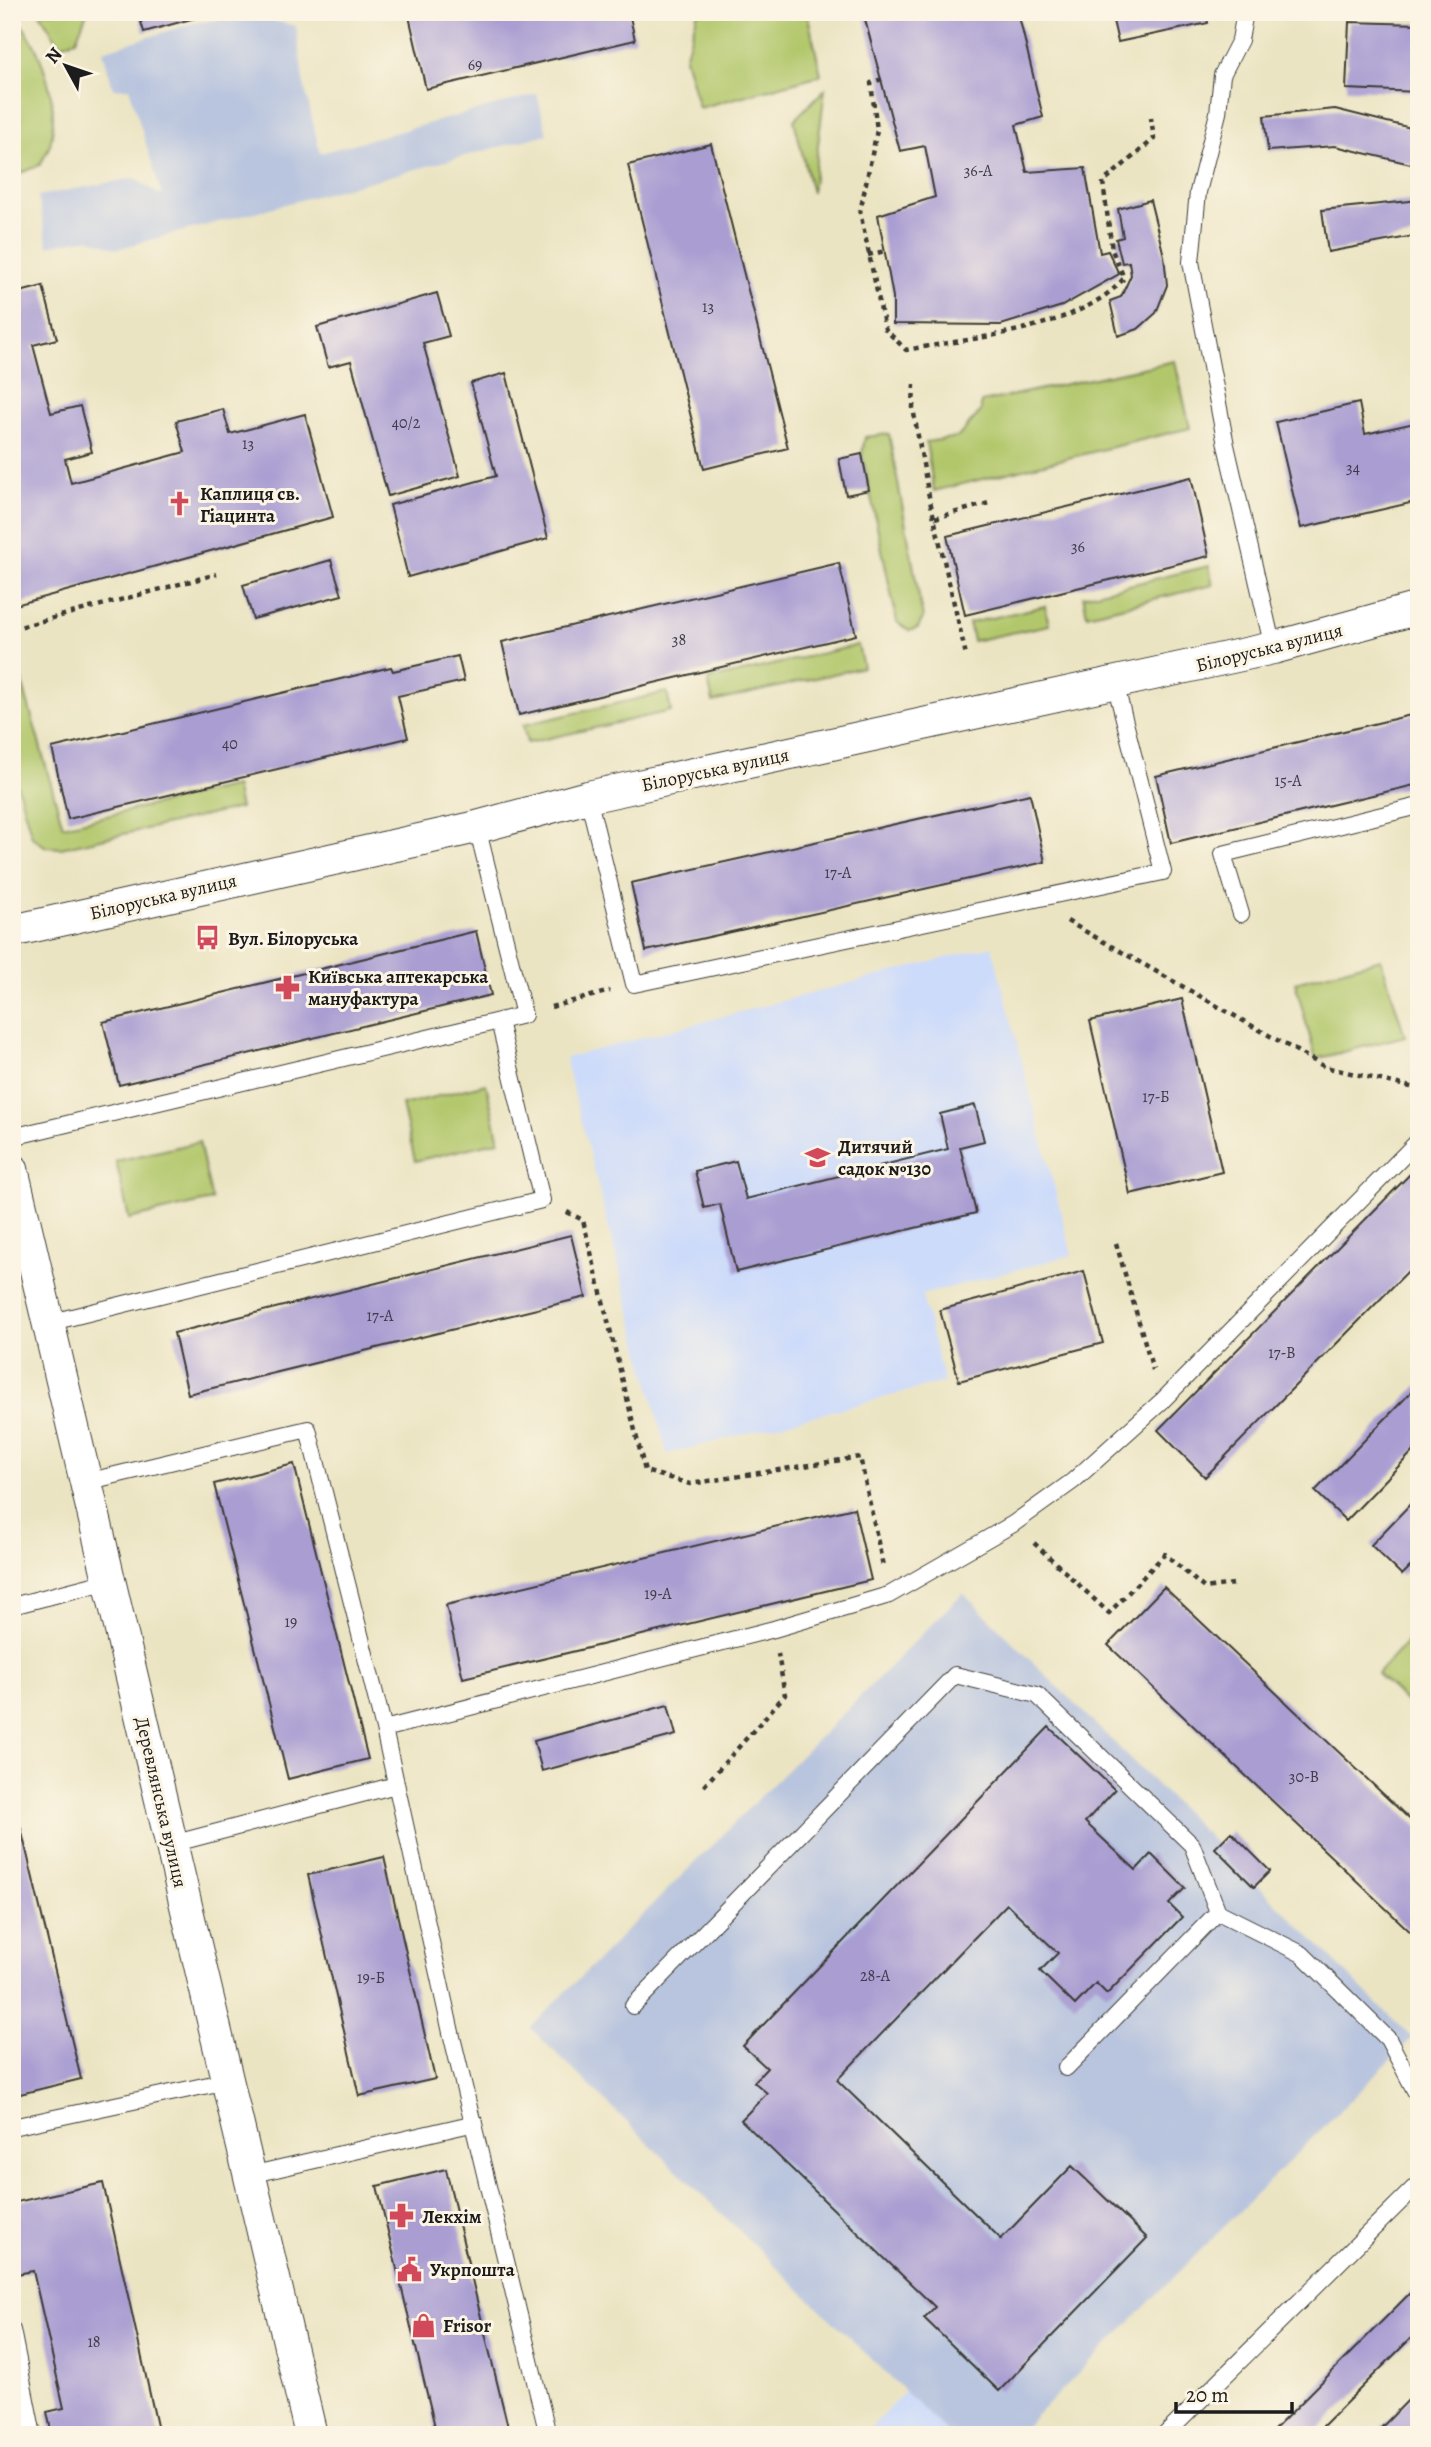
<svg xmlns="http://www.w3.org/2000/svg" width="1431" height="2447" viewBox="0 0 1431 2447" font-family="Alegreya,serif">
<rect width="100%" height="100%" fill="#fcf5e5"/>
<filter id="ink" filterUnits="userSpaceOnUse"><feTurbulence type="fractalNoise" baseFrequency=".0143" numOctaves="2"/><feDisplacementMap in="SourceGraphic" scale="14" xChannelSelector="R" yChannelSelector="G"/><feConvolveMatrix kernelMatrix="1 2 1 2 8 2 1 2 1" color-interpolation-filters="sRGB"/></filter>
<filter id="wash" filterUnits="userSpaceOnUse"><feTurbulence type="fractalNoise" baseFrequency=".00686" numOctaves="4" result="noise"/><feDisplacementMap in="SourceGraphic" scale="28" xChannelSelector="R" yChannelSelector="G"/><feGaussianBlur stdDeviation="1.57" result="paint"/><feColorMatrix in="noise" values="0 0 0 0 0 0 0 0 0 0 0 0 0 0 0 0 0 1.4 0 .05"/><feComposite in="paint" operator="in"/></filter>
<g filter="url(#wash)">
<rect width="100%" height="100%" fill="#ebe4c2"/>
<path fill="#cddbfa" d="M992,946L1072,1255L922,1295L944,1382L667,1454L565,1058Z
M905,2391L950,2435H864Z"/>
<path fill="#b9c5de" d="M268,12L274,21L296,26L303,80L320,153L537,94L547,134L117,249L89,238L48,246L38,196L134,178L162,196L129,88L113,89L103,51L194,23Z
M963,1593L1412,2038L1017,2435H950L530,2028Z"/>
<path fill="#b2c76c" stroke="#677244" stroke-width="2" d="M39,12H87L76,40L60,45Z
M698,12H807L821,75L699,108L685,58Z
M12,14C41,42 59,100 51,140C50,148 44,157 40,165L21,173L12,148Z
M825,89L812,193L794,120Z
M1175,361L1190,428L934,491L926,442L958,437L981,411V402Z
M889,434L923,618L918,628L909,631L897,622L862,454L865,437Z
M1209,566L1213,585L1087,615L1083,596Z
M1045,606L1049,625L973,641L969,623Z
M858,645L863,667L713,702L708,680Z
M12,647L63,826L235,786L240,808L61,848L46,847L32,837L12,767Z
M667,692L671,711L527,743L523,725Z
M1381,959L1405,1036L1316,1059L1295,982Z
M486,1084L499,1141L415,1161L402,1105Z
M199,1142L212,1200L129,1219L116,1161Z
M1419,1629V1714L1377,1674Z"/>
<g id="blocks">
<path fill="#a99dd2" d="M138,12H213V13L144,32Z
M408,12H629L635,40L426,89Z
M863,12H1018L1043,117L1016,125L1027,172L1085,168L1100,253L1108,251L1119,274L1062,306L1001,325L893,324V297L878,215L935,197L925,146L900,151Z
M1111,12H1206L1208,23L1118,42Z
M1349,22L1419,24V92L1346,89Z
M1335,109L1419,130V166L1335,146L1268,151L1264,116Z
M711,144L788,448L704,469L628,165Z
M1150,200L1164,256L1167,285L1156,313L1138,329L1118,336L1110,301L1121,297L1131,275L1129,262L1122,263L1116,239L1123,237L1118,209Z
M1419,200V235L1328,252L1322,210Z
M16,276L20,292L43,286L57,339L33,345L51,413L80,406L92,452L65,459L71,483L185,452L176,421L223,409L230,434L305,414L333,517L12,606V277Z
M437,293L449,336L423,343L460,476L388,496L351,361L328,367L317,327Z
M506,373L548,538L408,577L390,505L496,476L471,383Z
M1359,403L1365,434L1419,422V501L1301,528L1276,422Z
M862,454L869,490L846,495L839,459Z
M1191,477L1209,556L965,615L947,536Z
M331,560L342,595L253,619L243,585Z
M839,563L856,635L519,715L502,642Z
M458,656L464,681L398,696L408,738L68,819L52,748L391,667L393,671Z
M1419,713V784L1171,843L1156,776Z
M1030,794L1045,862L646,951L631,883Z
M476,931L491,995L119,1085L103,1022Z
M1182,999L1222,1172L1130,1194L1090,1021Z
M975,1105L984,1141L960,1147L976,1213L736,1272L720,1204L704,1208L695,1171L736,1161L746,1199L948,1149L940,1114Z
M1419,1165V1260L1205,1477L1158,1430Z
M571,1235L586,1297L188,1394L174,1333Z
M1084,1271L1103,1343L959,1381L940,1310Z
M1419,1384V1445L1346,1521L1315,1491Z
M294,1464L368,1759L288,1779L214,1484Z
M1419,1495V1558L1402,1575L1371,1545Z
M854,1508L871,1580L463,1678L446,1605Z
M1164,1587L1419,1828V1940L1108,1645Z
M668,1705L676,1735L542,1771L534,1741Z
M1049,1727L1115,1790L1085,1822L1136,1870L1151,1854L1185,1888L1169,1904L1182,1917L1107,1994L1096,1983L1075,2005L1040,1971L1058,1953L1007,1904L837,2080L1001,2239L1072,2166L1147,2238L999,2391L924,2318L935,2307L741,2120L767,2093L754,2082L767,2068L743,2046Z
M12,1791L81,2079L12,2096Z
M1231,1832L1270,1871L1254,1887L1215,1848Z
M384,1857L435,2079L359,2096L308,1875Z
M446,2169L479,2309L510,2435H437L377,2186Z
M103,2183L159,2435H52L47,2412L64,2408L33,2271L12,2275V2203Z
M1419,2284V2330L1314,2435H1269Z
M1419,2389V2435H1374Z"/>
</g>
</g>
<g filter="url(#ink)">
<use href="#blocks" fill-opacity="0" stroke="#3b3a35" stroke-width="2"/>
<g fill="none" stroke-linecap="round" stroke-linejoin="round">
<defs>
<path id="service" d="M1245,12L1240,40L1222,75L1218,113L1198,192L1191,262L1226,445L1273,648
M588,797L634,984L1163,872L1115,683
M1241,914L1223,854L1419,806
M12,1137L524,1015L477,827
M48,1323L542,1200L499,1021
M86,1482L308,1429L384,1729L452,2037L548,2435
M12,1606L109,1581
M384,1729L774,1629L889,1595L1013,1524L1073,1481L1162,1401L1419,1140
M172,1844L396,1785
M633,2006L955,1675L1037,1695L1192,1845L1218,1912L1302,1954L1388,2039L1419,2098
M1066,2068L1218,1912
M12,2127L227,2081
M250,2175L475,2123
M12,2330L33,2435
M1165,2435L1419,2183"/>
<path id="minor" d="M12,931L477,827L588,797L1273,648L1419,608
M12,1169L311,2435"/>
</defs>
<use href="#service" stroke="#3b3a35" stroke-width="18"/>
<use href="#minor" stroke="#3b3a35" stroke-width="34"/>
<path stroke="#3b3a35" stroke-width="4.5" stroke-dasharray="5 5" stroke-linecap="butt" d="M882,79L871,83L877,130L860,212L885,329L906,350C970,338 1081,330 1124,278L1112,250L1103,182L1154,139L1151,118
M868,255L885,251
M914,384L913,408L928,492L966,655
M935,518L989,503
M12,629L217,574
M1067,921L1325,1067L1419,1089
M551,1007L610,991
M567,1212L583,1220L645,1471L690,1484L860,1457L883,1566
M1116,1243L1153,1370
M1034,1543L1109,1613L1165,1554L1204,1588L1233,1584
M704,1786L785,1695L778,1654"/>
<use href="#service" stroke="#fff" stroke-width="16"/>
<use href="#minor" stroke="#fff" stroke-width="32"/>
</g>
</g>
<defs>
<symbol id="church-bare" viewBox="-9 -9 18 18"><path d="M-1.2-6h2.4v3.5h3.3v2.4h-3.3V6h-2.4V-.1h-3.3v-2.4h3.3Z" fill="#d1495b" stroke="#fcf5e5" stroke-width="2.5" paint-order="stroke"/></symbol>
<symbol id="bus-bare" viewBox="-9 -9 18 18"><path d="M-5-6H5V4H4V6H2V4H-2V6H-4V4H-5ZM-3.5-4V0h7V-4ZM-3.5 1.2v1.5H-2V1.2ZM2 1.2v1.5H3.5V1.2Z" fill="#d1495b" stroke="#fcf5e5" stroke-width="2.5" paint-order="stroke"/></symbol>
<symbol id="pharmacy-bare" viewBox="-9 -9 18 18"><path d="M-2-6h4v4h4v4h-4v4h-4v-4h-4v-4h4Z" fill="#d1495b" stroke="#fcf5e5" stroke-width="2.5" paint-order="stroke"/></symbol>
<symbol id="school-bare" viewBox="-9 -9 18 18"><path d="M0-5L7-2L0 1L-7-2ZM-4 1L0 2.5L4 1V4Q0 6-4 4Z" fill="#d1495b" stroke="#fcf5e5" stroke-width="2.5" paint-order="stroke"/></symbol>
<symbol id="civic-bare" viewBox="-9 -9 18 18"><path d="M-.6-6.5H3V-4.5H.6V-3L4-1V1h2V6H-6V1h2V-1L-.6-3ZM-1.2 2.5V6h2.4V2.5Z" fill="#d1495b" stroke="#fcf5e5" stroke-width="2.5" paint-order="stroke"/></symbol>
<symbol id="shop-bare" viewBox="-9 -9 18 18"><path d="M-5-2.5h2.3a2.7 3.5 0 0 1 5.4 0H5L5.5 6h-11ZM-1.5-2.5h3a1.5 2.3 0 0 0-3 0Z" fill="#d1495b" stroke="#fcf5e5" stroke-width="2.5" paint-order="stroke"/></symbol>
</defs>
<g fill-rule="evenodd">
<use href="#church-bare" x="162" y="486" width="35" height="35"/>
<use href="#bus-bare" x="190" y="920" width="35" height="35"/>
<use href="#pharmacy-bare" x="270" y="970" width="35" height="35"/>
<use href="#school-bare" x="800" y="1140" width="35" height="35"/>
<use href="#pharmacy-bare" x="384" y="2198" width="35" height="35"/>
<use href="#civic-bare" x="392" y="2252" width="35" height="35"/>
<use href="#shop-bare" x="406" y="2308" width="35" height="35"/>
</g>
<g text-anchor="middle" stroke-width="6" stroke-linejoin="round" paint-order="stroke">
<g font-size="16" fill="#3f3c4a">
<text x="475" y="70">69</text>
<text x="978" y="176">36-А</text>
<text x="708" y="312">13</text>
<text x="406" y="428">40/2</text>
<text x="248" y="449">13</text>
<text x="1353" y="473">34</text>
<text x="1078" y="552">36</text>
<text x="679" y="645">38</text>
<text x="230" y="749">40</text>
<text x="1288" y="786">15-А</text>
<text x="838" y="878">17-А</text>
<text x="1156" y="1102">17-Б</text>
<text x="380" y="1321">17-А</text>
<text x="1282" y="1358">17-В</text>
<text x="658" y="1599">19-А</text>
<text x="291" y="1627">19</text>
<text x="1304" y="1782">30-В</text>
<text x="875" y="1981">28-А</text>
<text x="371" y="1983">19-Б</text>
<text x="94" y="2347">18</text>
</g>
<g font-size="19" font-weight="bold" fill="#1c1c1c" stroke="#fcf5e5" text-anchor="start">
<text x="200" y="500">Каплиця св.<tspan x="200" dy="22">Гіацинта</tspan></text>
<text x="228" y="945">Вул. Білоруська</text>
<text x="308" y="983">Київська аптекарська<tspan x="308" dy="22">мануфактура</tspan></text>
<text x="838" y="1153">Дитячий<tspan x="838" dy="22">садок №130</tspan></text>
<text x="422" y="2223">Лекхім</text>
<text x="430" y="2276">Укрпошта</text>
<text x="443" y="2332">Frisor</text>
</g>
<g font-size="19" fill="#1c1c1c" stroke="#fcf5e5">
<text transform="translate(1269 647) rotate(-14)" y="7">Білоруська вулиця</text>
<text transform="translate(715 769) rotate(-12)" y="7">Білоруська вулиця</text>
<text transform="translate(163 896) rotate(-13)" y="7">Білоруська вулиця</text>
<text transform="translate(162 1802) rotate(77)" y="7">Деревлянська вулиця</text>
</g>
</g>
<rect width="1431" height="2447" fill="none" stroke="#fcf5e5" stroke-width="42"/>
<g transform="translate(66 66) rotate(310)" stroke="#fcf5e5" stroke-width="5" paint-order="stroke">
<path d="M0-5L12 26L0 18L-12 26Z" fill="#1c1c1c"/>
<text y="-10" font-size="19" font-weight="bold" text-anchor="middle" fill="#1c1c1c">N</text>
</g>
<path d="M1176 2402v10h116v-10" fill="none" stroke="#1c1c1c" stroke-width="3.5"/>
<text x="1186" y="2402" font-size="21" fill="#1c1c1c" stroke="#fcf5e5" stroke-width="5" paint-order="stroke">20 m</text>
</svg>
